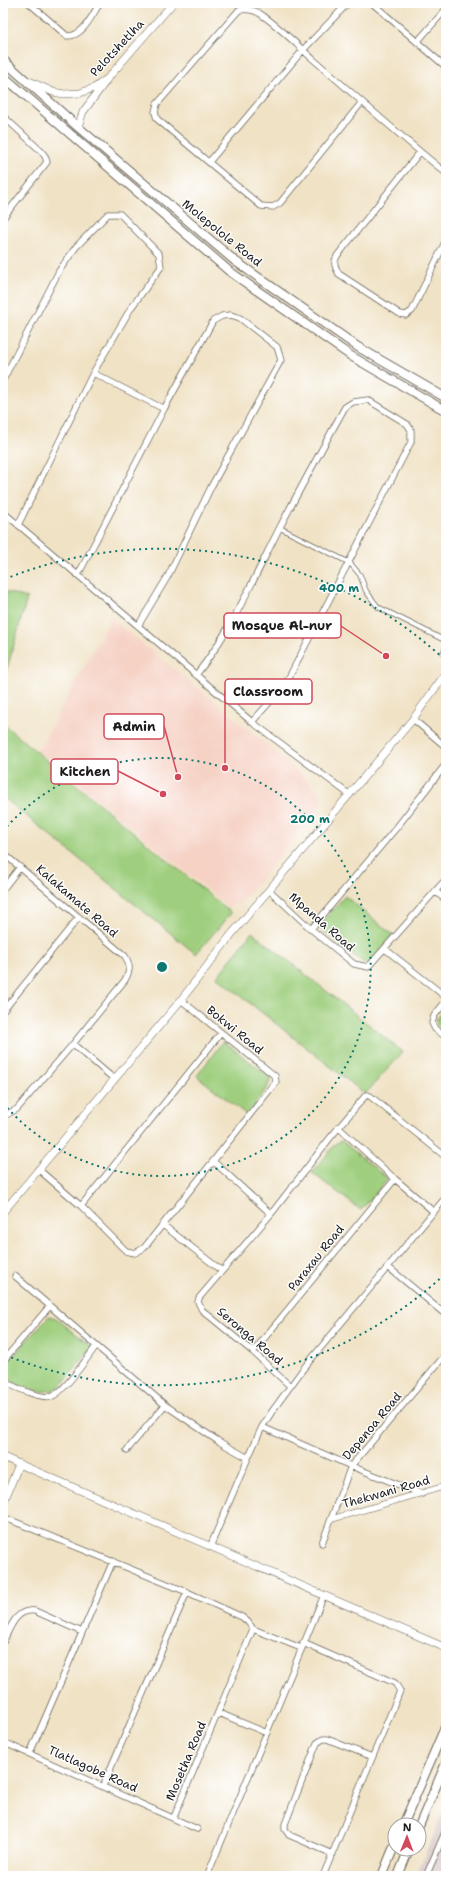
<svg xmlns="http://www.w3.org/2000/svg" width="449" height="1879" viewBox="0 0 449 1879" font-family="'Shantell Sans',sans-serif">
<rect width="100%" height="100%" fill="#fff"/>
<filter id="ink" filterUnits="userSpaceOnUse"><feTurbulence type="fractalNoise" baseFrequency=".025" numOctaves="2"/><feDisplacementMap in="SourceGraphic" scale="8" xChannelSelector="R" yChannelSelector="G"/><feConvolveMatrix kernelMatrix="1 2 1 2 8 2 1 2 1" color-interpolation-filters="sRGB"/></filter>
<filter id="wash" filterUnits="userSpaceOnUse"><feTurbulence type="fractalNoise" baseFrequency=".012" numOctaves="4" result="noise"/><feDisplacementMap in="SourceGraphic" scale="16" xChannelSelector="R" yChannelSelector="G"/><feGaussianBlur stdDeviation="0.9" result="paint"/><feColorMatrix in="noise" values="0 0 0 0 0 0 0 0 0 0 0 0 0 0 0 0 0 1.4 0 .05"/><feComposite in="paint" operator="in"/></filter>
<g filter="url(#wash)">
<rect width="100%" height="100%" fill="#f0e2c5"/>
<path fill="#f6d2c5" d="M111,618L247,728L319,790L321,805L238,906L234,903L230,908L38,751Z"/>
<path fill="#d1bfbf" d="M446,1806V1876H416Z"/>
<path fill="#9fcf7e" stroke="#5e764d" d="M3,591L27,598L3,683Z
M3,724L231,913L196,954L3,797Z
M345,896L393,935L370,964H365L319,928L321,923Z
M252,932L403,1052L365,1094L217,977Z
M446,1008V1032L437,1025L436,1020Z
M223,1041L271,1078L267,1088L247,1115L197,1076Z
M342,1141L388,1179L361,1210L312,1173L336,1143Z
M49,1316L56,1318L92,1347C87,1353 61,1387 58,1388C40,1397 18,1386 3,1375V1367Z"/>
</g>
<g filter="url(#ink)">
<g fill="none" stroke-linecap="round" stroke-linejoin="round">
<defs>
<path id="pedestrian" d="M280,528L350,563L360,575L366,591L378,607L446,641
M446,648L443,653L446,655"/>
<path id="minor" d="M29,3L67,36C83,37 92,15 100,3
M372,3L446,67
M417,42L446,9
M362,102L280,203L273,207L261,206L157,119L155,112L157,104L239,10C246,9 252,9 259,13C279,26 297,45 314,60C358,98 401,137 446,173
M3,116L41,151L45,156L47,162L3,218
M420,152L337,256C333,263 335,267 339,274L400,314L406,315L412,311L446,240
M209,162L303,50L348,3
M93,373L164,409
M3,380L59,271L76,247L108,214H120L159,254L161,267L131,308L93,373L18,525
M3,512L252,722L350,795
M78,575L164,409L213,321L222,316L231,315L240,318L277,347L281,360L212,485L168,576L138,626
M196,675C232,630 254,578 280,527C301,487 323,447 345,407L353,402L368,400L407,424L411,430V442L285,685L252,722
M413,719L446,747
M3,853L125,956C131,966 130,971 125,980L73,1044L17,1109L6,1115L3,1114
M3,889L20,867
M269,890L311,929L354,964L368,967L446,879
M435,891L446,900
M311,929L397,827L446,764
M385,949L446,997
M446,1001L434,1016L432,1023L435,1029L446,1037
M3,1011L79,917
M73,1044L114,1079
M338,1127L395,1179L434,1212
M213,1161L271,1214
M38,1169L81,1206L126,1251L135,1253L144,1248L276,1082L275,1076L181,1000
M81,1206L221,1033
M163,1225L222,1271
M388,1267L446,1315
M15,1276L165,1405L218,1441L248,1458
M253,1352L395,1179
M3,1361L49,1307
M3,1381C14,1387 42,1400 53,1396C65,1391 88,1357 96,1346
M290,1386L253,1352L202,1310L198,1302L199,1298L271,1214L330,1138L366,1095L370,1096L446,1157
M262,1427L351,1466L422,1494
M127,1450L165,1405
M3,1517L187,1592L242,1617L248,1622L253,1629L301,1648
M332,1519L446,1486
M322,1543L351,1466L446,1354
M210,1547L248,1458L262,1427L273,1410L303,1369L446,1197
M3,1642C11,1627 15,1609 35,1611L82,1632
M303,1643L395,1683L400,1691L323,1876
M219,1713L267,1733
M3,1742L197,1829
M30,1753L113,1561
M103,1786L187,1592
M174,1817L253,1629
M333,1854L289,1835L285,1829V1824L317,1743L323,1739H327L372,1757
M207,1876L324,1595
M426,1876L446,1830"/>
<path id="tertiary" d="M29,81L53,92L64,94L80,93L94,88L108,78L173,3
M78,127L83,112L106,81
M3,1212L181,1000L231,935L413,719L446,673
M3,1457L446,1648
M3,1504L19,1464"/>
<path id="primary" d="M3,60L78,127L235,261L358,347L446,398
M3,76L229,271L351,356L446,411
M403,1825L446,1725
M419,1826L446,1763
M382,1876L395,1844
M398,1876L409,1849"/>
</defs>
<use href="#pedestrian" stroke="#666157" stroke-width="5.5"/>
<use href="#minor" stroke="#666157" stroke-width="7"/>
<use href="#tertiary" stroke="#666157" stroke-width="8"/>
<use href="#primary" stroke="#666157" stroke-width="10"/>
<use href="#pedestrian" stroke="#fff" stroke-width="4"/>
<use href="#minor" stroke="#fff" stroke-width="5.5"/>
<use href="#tertiary" stroke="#fff" stroke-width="7"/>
<use href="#primary" stroke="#fff" stroke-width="8"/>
</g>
</g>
<g fill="none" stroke="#0f766e" stroke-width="2" stroke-dasharray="2 4">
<path d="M3 831A209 209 0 1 1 3 1103"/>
<path d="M444 1275A418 418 0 0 1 5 1355M5 579A418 418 0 0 1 444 659"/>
</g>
<g text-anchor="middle" stroke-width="3" stroke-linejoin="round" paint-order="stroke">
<g font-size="12" fill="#1c1c1c" stroke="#fff">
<text transform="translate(117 48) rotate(-47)" y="4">Pelotshetlha</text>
<text transform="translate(222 233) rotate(39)" y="4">Molepolole Road</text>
<text transform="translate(77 901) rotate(41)" y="4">Kalakamate Road</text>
<text transform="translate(322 922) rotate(41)" y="4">Mpanda Road</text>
<text transform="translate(235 1030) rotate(39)" y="4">Bokwi Road</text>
<text transform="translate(316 1258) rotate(-51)" y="4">Paraxau Road</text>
<text transform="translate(250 1336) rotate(40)" y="4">Seronga Road</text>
<text transform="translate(372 1426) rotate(-50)" y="4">Depenoa Road</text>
<text transform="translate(386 1492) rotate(-16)" y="4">Thekwani Road</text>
<text transform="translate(186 1761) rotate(-67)" y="4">Mosetha Road</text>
<text transform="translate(93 1769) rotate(24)" y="4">Tlatlagobe Road</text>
</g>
</g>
<circle cx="162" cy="967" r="6" fill="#0f766e" stroke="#fff" stroke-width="2"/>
<g font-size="12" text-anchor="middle" font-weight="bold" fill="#0f766e" stroke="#fff" stroke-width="3" stroke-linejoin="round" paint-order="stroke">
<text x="339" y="592">400 m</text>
<text x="310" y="823">200 m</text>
</g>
<path fill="none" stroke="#d1495b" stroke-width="1.5" d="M386 656L341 626M225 768L225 691M178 777L164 726M163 794L118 771"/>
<g fill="#d1495b" stroke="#fff" stroke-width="1.5">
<circle cx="386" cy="656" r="4"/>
<circle cx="225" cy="768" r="4"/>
<circle cx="178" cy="777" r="4"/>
<circle cx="163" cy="794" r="4"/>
</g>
<g fill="#fff" stroke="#d1495b" stroke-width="1.5">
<rect x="224" y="613" width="117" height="25" rx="4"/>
<rect x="225" y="679" width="87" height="25" rx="4"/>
<rect x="104" y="714" width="60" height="25" rx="4"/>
<rect x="51" y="759" width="67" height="25" rx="4"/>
</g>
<g font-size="13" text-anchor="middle" font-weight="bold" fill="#1c1c1c">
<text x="282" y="630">Mosque Al-nur</text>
<text x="268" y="696">Classroom</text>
<text x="134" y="731">Admin</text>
<text x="85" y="776">Kitchen</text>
</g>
<rect width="449" height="1879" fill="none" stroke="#fff" stroke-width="16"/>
<g transform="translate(407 1837) rotate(1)"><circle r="19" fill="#ffffff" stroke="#a4a4a4"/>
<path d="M0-3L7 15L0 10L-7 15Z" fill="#d1495b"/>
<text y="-6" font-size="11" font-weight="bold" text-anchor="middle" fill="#1c1c1c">N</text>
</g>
</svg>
